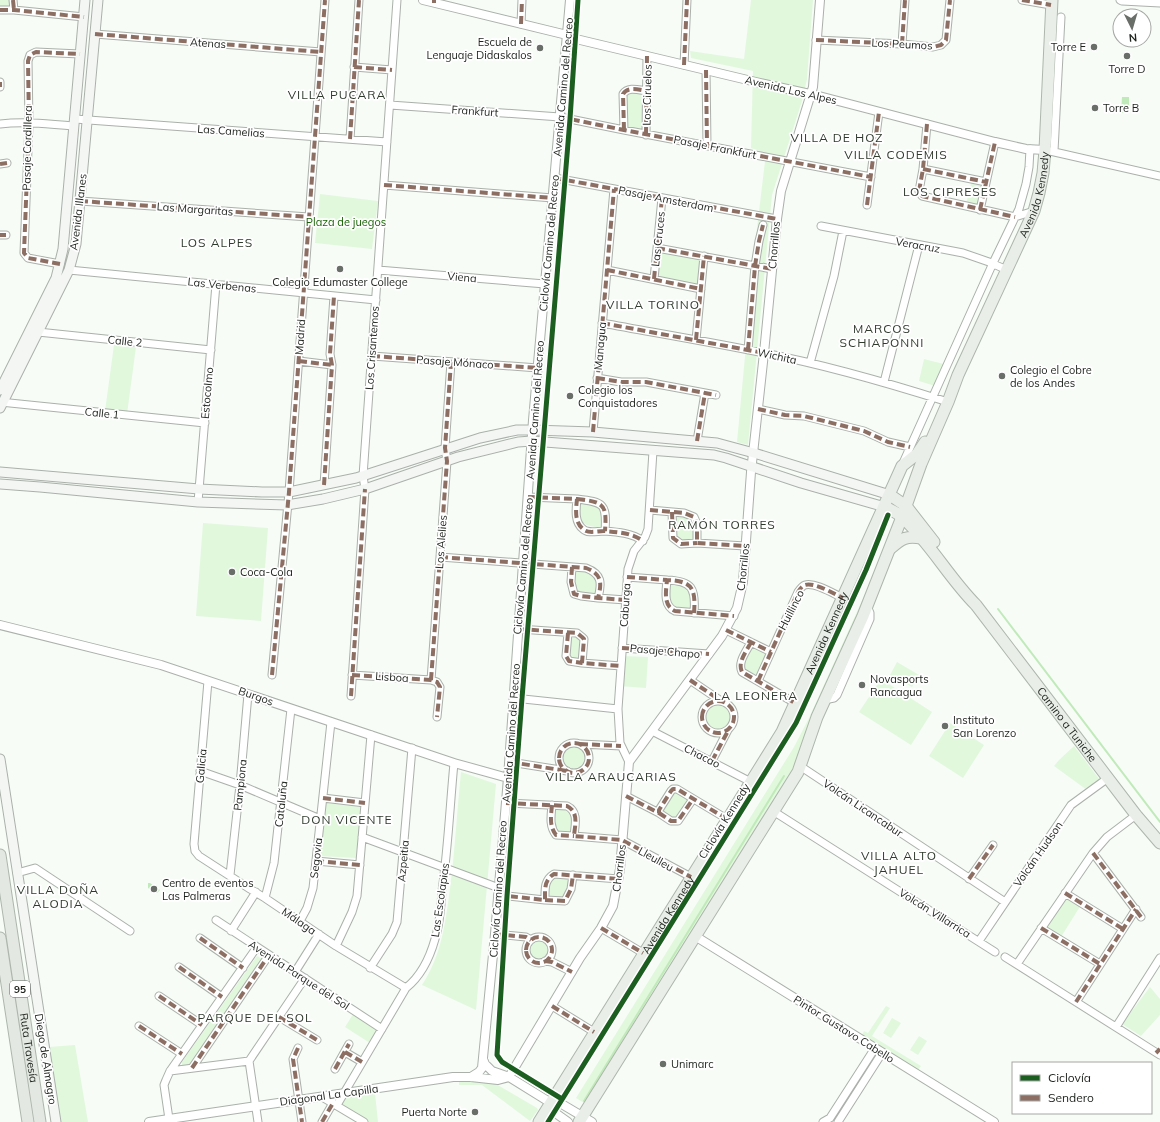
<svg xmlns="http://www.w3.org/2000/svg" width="1160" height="1122" viewBox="0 0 1160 1122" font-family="Mulish,sans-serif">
<rect width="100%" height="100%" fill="#f7fcf7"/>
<path fill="#e1f8dd" d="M0,0H11L12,8H0Z
M751,0H813L807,79L802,101L772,195L748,445L737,442L757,228L766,153L751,148L753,71L691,58L690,51L744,59Z
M630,88L645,92L646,131L624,129L625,95Z
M971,183L983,186L978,211L965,209Z
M320,194L378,201L372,249L315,243Z
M661,251L699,258L701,260L699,283L697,285L659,278C657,271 656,258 661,251Z
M114,345L136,347L127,414L105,411Z
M924,359L944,364L935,386L919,381Z
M579,503C600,505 602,507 603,528C583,525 579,526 579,503Z
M674,515C682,516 688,516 693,522L694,542H682L675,537Z
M203,523L268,528L261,621L196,616Z
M883,554L797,762L788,778L586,1104L576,1098L794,747L809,718Z
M573,570H586L598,579L597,596L581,595L574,589Z
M669,582L682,583L690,592L692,610L675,609L669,602Z
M576,636L581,641L580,658L572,660L567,651L570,638Z
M751,647H753L767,655L759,676L745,671L744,667Z
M622,656L648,657L646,688L619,686Z
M897,662L919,675L912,687L890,675Z
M881,679L932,712L911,745L859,712Z
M704 717a14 14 0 1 1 28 0a14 14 0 1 1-28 0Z
M950,723L984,745L963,778L929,756Z
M561 758a13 13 0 1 1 26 0a13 13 0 1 1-26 0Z
M1074,746L1100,780L1087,790L1054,766L1059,760Z
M461,772L496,784L476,1010L422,985C442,954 445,924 450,889C455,850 457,811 461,772Z
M674,791L691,799L675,820L660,810Z
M326,803L361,807L356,858L321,856Z
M554,807L566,808L572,812V834L557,833C552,826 553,816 554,807Z
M554,876L570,877L569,889L564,899L548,898V885Z
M1067,897L1081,905L1061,937L1047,927Z
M528 950a11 11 0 1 1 22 0a11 11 0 1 1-22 0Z
M257,956L264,960L190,1066L182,1067V1062Z
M1150,987L1160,999V1015L1141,1036L1122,1024Z
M886,1006L890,1008L872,1036L921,1066L918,1070L862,1035L864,1031L868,1033Z
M355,1011L382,1029L373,1045L345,1027Z
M892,1018L901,1023L891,1038L883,1033Z
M919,1036L927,1041L918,1055L910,1050Z
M75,1045L88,1122H61L49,1047Z
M459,1080H474L496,1084L537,1108L538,1110L530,1121L482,1085H459Z
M375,1093L378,1122H369L342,1106L344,1099L349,1096Z"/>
<path fill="#c0eab9" d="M1122,97H1129V113H1121Z
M148,883H150L160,890L157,893L148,888Z"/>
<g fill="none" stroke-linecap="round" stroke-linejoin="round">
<path stroke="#c0eab9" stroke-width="2" d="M998,609L1160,822
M584,1101L784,776"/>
<defs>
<path id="minor" d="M13,0L14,10
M1022,0L1051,5
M1120,0L1122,1L1160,3
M0,10H14L84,17
M521,24L522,0
M95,34L321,52
M816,40L902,44L933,47L941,45L946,40L950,0
M902,44L905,0
M684,65L687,0
M354,67L392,70
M706,70L707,145
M0,82V87
M390,105L560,117L624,130L871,177
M75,119L387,142
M0,124C24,121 50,124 74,126
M927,124L923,169L919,191L922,196L1015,217L1034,211
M624,130L623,94C628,86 639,90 647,91
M646,135L647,56
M350,139L359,0
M1050,151L1160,176
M1054,151L1061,17
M0,164L7,163
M923,169L986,182
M555,178L777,219
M384,185L553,198
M80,201L309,217
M867,205L879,112
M980,210L995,142
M821,226L963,253L989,262L1007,270
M0,235H6
M657,248L772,269
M60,264L28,258L24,253L29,123L28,61L30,55L36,52L80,54
M69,270L376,300
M378,270L545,284
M607,270L701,289
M654,279L662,198
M602,323C656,333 710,342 764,353C826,365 888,383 948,402
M38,332L211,350
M696,340L704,256
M748,350L755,266L759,241L763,225
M372,356L538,368
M299,361L332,365
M810,363L834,276L843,231
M597,378L621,382H646L716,395
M884,382L919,245
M0,402L205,423
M758,409L785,415L804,416L864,431L888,442L910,447
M593,432L614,189
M697,441L705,393
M903,463L993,263L1019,209L1026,184L1029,167L1030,149
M324,485L332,365L330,354L334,296
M528,497L577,499C576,509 574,522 583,529C588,534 597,531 604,531C618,532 632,533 643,541
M577,499C604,502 607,504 605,531
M198,502L216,284
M650,510L684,513L694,517L697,524V543L745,546
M672,512L673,538L681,544L697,543
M440,557L586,568C602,574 602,583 598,598L626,600
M572,567L571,582L574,594L581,596L598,598
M627,577L667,580
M694,613C696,588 692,581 667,580C666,591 663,606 675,611L734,616
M519,629L577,633L582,637L584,639L582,663L621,666
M726,630L771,652
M568,633L566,656L569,661L582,663
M751,642C747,651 737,662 742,672L795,703
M622,648L709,654
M272,675L289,492L325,0
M352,675L431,680L437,682L440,687L437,717
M431,680L447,461L445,448L451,362
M690,680L721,701
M208,681L194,844L195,851L199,856L250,889L265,898L336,946L406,988
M758,681L798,592C800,589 802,586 805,585C815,582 834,594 843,598
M351,696L365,489L363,476L397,0
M514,698L618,709
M824,700L834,698L837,695L870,619V613L867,606
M702 717a16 16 0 1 1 32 0a16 16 0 1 1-32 0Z
M652,731L751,782
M559 758a15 15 0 1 1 30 0a15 15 0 1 1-30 0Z
M581,744L621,746
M712,761L728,730
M510,762L567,771
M629,762L620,743L618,709L628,569L634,551L645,537L648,529L653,451
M800,766L1005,902
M200,771L240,785L320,819
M626,796L659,813V810L671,791L673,789H677L727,819
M323,798L365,803
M506,803L567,806C579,812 575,825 574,836L622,840L691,877
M552,805C551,816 549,826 556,835L574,836
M773,811L995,952
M659,813L671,821H678L693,799
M362,837L499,888
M1093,853L1141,917
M316,861L360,865
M17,873L35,868L130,931
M230,875L240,785L248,694
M969,879L993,845
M1065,893L1123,929
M498,895L545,900C545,889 544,880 554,874L619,879
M265,898L274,863L291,709
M545,900L565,901L571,889L573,875
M216,920L382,1029
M300,921L307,908L313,888L331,722
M601,928L643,953
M1041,928L1100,964
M231,931L256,892
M495,934L526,937L531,940
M526 950a13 13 0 1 1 26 0a13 13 0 1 1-26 0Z
M200,938L243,968
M979,941L1071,805L1108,778
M336,946L352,912L357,896L371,735
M1005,957L1160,1055
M545,961L552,962L572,972
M1017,964L1093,853L1107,837L1136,815
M179,967L222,997
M370,968L392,934L397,922L412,748
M295,972L319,934
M159,996L202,1025
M1076,1002L1136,909
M552,1006L594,1032
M279,1017L317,1040
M139,1026L182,1054
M1116,1027L1160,958
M298,1048L293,1059L302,1122
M345,1052L362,1062
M192,1068L269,955
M335,1069L349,1044
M170,1071L249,1061
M322,1097L364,1122
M337,1105L406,988C421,976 430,957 435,939C440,924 441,907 442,891C448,848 450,805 454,763
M169,1119L164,1085L166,1080L170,1071L257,947
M258,1122L249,1061L305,978
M322,1122L333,1103
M823,1122L830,1118L875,1048
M838,1122L882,1053"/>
<path id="tertiary" d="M423,0L567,35L576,39L756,82L819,96L995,142L1026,149L1045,150
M0,625L161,665L454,763L508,778
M695,936L994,1122
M483,1059L485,1064L492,1071L509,1077L551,1103H560L592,1122
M471,1077L479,1072L482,1068L495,934L508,778L533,420L570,0
M509,1077L580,958L601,928L613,906L620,869L629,762L722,636L737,608L743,582L751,472L764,353L777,219L781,191L813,87L820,0
M551,1103L554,1112L568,1122
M149,1122L453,1077H471L498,1080L509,1077"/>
<path id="secondary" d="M0,390L56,278L63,249L85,0
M0,408L69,270L76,244L98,0
M0,472L199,489L262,492H289L356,478L480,438L517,430H533L593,432L717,443L754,453L890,495
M0,484L40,487L198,502L287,505L323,499L365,489L458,457L518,442L532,441L714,455L726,458L801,483L885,507
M0,759L56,1122"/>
<g id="primary">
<path d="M890,495L906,506L934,542"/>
<path id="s1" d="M885,507C891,510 898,513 903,518C931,544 949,578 976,605L1136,815L1160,843"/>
<path d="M891,548C902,538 906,536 921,538"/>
<path id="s2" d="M539,1122L782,732L902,466L917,454L925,442"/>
<path id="s3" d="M579,1122L798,772L817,717L863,616L902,517L921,464L948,402L958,375L1022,237L1034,211L1039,193L1043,173L1045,150L1052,0"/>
</g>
<g id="trunk">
<path id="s4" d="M0,855L40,1122"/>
<path d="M0,938L28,1122"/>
</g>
</defs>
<use href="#minor" stroke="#abb0ab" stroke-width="9"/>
<use href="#tertiary" stroke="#abb0ab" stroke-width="10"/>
<use href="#secondary" stroke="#abb0ab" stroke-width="11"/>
<use href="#primary" stroke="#adb6ac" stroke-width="13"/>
<use href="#trunk" stroke="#adb6ac" stroke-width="13"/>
<use href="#minor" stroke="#fefffe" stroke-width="7"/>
<use href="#tertiary" stroke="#fefffe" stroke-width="8"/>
<use href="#secondary" stroke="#f4f6f4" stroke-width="9"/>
<use href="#primary" stroke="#eaeee9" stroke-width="11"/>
<use href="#trunk" stroke="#e4e8e2" stroke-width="11"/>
<path stroke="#8d6e63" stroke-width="4" stroke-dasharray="8 4" stroke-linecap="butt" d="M13,0L14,10
M1022,0L1051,5
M434,3V0
M0,10H14L84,17
M521,24L522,0
M95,34L321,52
M816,40L902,44L933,47L941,45L946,40L950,0
M902,44L905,0
M684,65L687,0
M354,67L392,70
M706,70L707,145
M0,82V87
M560,117L624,130L871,177
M927,124L923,169L919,191L922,196L1015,217
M624,130L623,94C628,86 639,90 647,91
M646,135L647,56
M350,139L359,0
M0,164L7,163
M923,169L986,182
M555,178L777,219
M384,185L553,198
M80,201L309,217
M867,205L879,112
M980,210L995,142
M0,235H6
M657,248L772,269
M60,264L28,258L24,253L29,123L28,61L30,55L36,52L80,54
M607,270L701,289
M654,279L662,198
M602,323L764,353
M696,340L704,256
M748,350L755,266L759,241L763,225
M372,356L538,368
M299,361L332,365
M597,378L621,382H646L716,395
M758,409L785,415L804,416L864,431L888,442L910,447
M593,432L614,189
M697,441L705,393
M324,485L332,365L330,354L334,296
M528,497L577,499C576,509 574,522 583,529C588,534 597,531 604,531C618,532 632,533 643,541
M577,499C604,502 607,504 605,531
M650,510L684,513L694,517L697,524V543L745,546
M672,512L673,538L681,544L697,543
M440,557L586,568C602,574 602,583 598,598L626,600
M572,567L571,582L574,594L581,596L598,598
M627,577L667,580
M694,613C696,588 692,581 667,580C666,591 663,606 675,611L734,616
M519,629L577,633L582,637L584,639L582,663L621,666
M726,630L771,652
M568,633L566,656L569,661L582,663
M751,642C747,651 737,662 742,672L795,703
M622,648L709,654
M272,675L289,492L325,0
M352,675L431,680L437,682L440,687L437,717
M431,680L447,461L445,448L451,362
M690,680L721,701
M758,681L798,592C800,589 802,586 805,585C815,582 834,594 843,598
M351,696L365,489
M702 717a16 16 0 1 1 32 0a16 16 0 1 1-32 0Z
M559 758a15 15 0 1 1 30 0a15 15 0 1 1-30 0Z
M580,744L621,746
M712,761L729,729
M510,762L567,771
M626,796L659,813V810L671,791L673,789H677L727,819
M323,798L365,803
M506,803L567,806C579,812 575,825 574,836L622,840L691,877
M552,805C551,816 549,826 556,835L574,836
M659,813L671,821H678L693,799
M1093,853L1141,917
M316,861L360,865
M969,879L993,845
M1065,893L1123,929
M498,895L545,900C545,889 544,880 554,874L619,879
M545,900L565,901L571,889L573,875
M601,928L643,953
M1041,928L1100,964
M495,934L526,937L531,940
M526 950a13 13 0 1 1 26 0a13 13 0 1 1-26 0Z
M200,938L243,968
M545,961L552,962L572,972
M179,967L222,997
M159,996L202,1025
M1076,1002L1136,909
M552,1006L594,1032
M279,1017L317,1040
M139,1026L182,1054
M298,1048L293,1059L302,1122
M345,1052L362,1062
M1156,1053L1160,1049
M192,1068L269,955
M335,1069L349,1044
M322,1122L333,1103"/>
<defs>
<path id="cycleway" d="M562,1099L502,1062L497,1055L507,896L522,698L570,119L578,0
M548,1122L796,723L866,570L888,515"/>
</defs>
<use href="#cycleway" stroke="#fff" stroke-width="8"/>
<use href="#cycleway" stroke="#1b5e20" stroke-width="5"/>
</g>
<g fill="#696e69" stroke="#fff" stroke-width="1.5">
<circle cx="1094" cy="47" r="4"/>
<circle cx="540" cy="48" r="4"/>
<circle cx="1127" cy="56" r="4"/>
<circle cx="1095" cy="108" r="4"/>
<circle cx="340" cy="269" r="4"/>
<circle cx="1002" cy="376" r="4"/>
<circle cx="570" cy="396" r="4"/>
<circle cx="232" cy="572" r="4"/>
<circle cx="862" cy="685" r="4"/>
<circle cx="945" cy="726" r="4"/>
<circle cx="154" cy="889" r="4"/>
<circle cx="663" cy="1064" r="4"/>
<circle cx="475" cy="1112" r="4"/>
</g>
<g text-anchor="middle" stroke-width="3.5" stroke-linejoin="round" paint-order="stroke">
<rect fill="#fff" stroke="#616460" stroke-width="1" x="10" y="981" width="20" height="16" rx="3"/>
<g font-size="10" font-weight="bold" fill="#1d221c">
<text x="20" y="993">95</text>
</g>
<g font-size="11" fill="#1d221c" stroke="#fff" text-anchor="start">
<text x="532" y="46" text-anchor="end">Escuela de<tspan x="532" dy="13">Lenguaje Didaskalos</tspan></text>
<text x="1086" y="51" text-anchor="end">Torre E</text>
<text x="1127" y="73" text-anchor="middle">Torre D</text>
<text x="1103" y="112">Torre B</text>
<text x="340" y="286" text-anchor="middle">Colegio Edumaster College</text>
<text x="1010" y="374">Colegio el Cobre<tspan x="1010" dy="13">de los Andes</tspan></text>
<text x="578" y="394">Colegio los<tspan x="578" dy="13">Conquistadores</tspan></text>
<text x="240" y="576">Coca-Cola</text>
<text x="870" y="683">Novasports<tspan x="870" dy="13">Rancagua</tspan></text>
<text x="953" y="724">Instituto<tspan x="953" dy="13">San Lorenzo</tspan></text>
<text x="162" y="887">Centro de eventos<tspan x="162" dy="13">Las Palmeras</tspan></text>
<text x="671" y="1068">Unimarc</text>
<text x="467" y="1116" text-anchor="end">Puerta Norte</text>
</g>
<g font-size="11" fill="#1d221c" stroke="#fff">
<text transform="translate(208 43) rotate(4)" y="4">Atenas</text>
<text transform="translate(902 44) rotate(3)" y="4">Los Peumos</text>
<text transform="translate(563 87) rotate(-85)" y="4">Avenida Camino del Recreo</text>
<text transform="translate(791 90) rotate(13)" y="4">Avenida Los Alpes</text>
<text transform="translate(647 95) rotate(-89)" y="4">Los Ciruelos</text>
<text transform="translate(475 111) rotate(4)" y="4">Frankfurt</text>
<text transform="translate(231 131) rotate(4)" y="4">Las Camelias</text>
<text transform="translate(715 147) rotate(11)" y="4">Pasaje Frankfurt</text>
<text transform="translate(27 148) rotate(-89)" y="4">Pasaje Cordillera</text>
<text dy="4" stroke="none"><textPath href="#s3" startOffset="1038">Avenida Kennedy</textPath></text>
<text transform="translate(666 199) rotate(11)" y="4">Pasaje Amsterdam</text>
<text transform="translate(195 209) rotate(4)" y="4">Las Margaritas</text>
<text transform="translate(78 212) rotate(-83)" y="4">Avenida Illanes</text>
<text transform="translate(658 239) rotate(-84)" y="4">Las Cruces</text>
<text transform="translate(549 243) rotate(-85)" y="4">Ciclovía Camino del Recreo</text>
<text transform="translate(774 245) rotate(-85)" y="4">Chorrillos</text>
<text transform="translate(918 245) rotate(10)" y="4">Veracruz</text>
<text transform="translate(462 277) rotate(5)" y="4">Viena</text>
<text transform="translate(222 285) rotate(6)" y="4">Las Verbenas</text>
<text transform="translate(300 337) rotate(-86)" y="4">Madrid</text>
<text transform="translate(125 341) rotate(6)" y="4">Calle 2</text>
<text transform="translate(600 346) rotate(-85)" y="4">Managua</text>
<text transform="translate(372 348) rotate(-86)" y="4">Los Crisantemos</text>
<text transform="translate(777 356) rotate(12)" y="4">Wichita</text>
<text transform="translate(455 362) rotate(4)" y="4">Pasaje Mónaco</text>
<text transform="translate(207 393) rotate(-85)" y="4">Estocolmo</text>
<text transform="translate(535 410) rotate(-86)" y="4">Avenida Camino del Recreo</text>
<text transform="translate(102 413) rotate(6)" y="4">Calle 1</text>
<text transform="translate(441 542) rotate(-86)" y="4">Los Alelies</text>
<text transform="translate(523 566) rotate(-85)" y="4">Ciclovía Camino del Recreo</text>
<text transform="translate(743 567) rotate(-84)" y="4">Chorrillos</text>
<text transform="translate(625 605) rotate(-86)" y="4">Caburga</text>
<text transform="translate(791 610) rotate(-63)" y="4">Huillinco</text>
<text dy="4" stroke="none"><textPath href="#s2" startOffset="568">Avenida Kennedy</textPath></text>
<text transform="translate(665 651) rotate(5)" y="4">Pasaje Chapo</text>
<text transform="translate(392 677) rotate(4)" y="4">Lisboa</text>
<text transform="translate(256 696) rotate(19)" y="4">Burgos</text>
<text dy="4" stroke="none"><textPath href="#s1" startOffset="285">Camino a Tuniche</textPath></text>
<text transform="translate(511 733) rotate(-86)" y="4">Avenida Camino del Recreo</text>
<text transform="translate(702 756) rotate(27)" y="4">Chacao</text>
<text transform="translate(201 766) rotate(-85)" y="4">Galicia</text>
<text transform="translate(240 785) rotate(-84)" y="4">Pampiona</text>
<text transform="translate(281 804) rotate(-84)" y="4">Cataluña</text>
<text transform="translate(863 808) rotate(34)" y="4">Volcán Licancabur</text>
<text transform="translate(724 821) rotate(-58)" y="4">Ciclovía Kennedy</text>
<text transform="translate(1038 854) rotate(-55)" y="4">Volcán Hudson</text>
<text transform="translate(316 858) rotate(-84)" y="4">Segovia</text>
<text transform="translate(656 859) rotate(29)" y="4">Lleulleu</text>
<text transform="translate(403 861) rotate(-85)" y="4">Azpeitia</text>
<text transform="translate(619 868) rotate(-83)" y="4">Chorrillos</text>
<text transform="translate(498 889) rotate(-86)" y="4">Ciclovía Camino del Recreo</text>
<text transform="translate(440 900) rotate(-82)" y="4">Las Escolapias</text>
<text transform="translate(935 913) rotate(32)" y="4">Volcán Villarrica</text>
<text dy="4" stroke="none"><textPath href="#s2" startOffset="244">Avenida Kennedy</textPath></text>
<text transform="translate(299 921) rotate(34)" y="4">Málaga</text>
<text transform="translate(299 975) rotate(33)" y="4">Avenida Parque del Sol</text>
<text transform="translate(844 1029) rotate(32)" y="4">Pintor Gustavo Cabello</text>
<text dy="4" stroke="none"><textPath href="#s4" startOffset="195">Ruta Travesía</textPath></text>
<text transform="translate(46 1059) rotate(81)" y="4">Diego de Almagro</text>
<text transform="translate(329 1095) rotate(-8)" y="4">Diagonal La Capilla</text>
</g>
<g font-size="11" fill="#156202" stroke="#fff">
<text x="346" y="226">Plaza de juegos</text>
</g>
<g font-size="12" letter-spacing="1" fill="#2f3a2d" stroke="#fff">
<text x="337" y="99">VILLA PUCARA</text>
<text x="837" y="142">VILLA DE HOZ</text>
<text x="896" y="159">VILLA CODEMIS</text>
<text x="950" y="196">LOS CIPRESES</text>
<text x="217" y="247">LOS ALPES</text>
<text x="653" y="309">VILLA TORINO</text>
<text x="882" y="333">MARCOS<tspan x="882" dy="14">SCHIAPONNI</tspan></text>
<text x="722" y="529">RAMÓN TORRES</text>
<text x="756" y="700">LA LEONERA</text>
<text x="611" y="781">VILLA ARAUCARIAS</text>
<text x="347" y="824">DON VICENTE</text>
<text x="899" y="860">VILLA ALTO<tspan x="899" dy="14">JAHUEL</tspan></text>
<text x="58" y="894">VILLA DOÑA<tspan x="58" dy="14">ALODIA</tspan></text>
<text x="255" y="1022">PARQUE DEL SOL</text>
</g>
</g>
<rect x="1012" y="1062" width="140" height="52" fill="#ffffff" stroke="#a5a7a4"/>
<rect x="1020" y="1075" width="20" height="6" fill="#1b5e20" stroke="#a5a7a4"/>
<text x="1048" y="1082" font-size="12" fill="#1d221c">Ciclovía</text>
<rect x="1020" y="1095" width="20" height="6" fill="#8d6e63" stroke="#a5a7a4"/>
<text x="1048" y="1102" font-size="12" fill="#1d221c">Sendero</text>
<g transform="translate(1132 28) rotate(175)"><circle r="19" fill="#ffffff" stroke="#a5a7a4"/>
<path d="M0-3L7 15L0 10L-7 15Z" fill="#696e69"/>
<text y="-6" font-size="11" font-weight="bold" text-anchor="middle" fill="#1d221c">N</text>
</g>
</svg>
